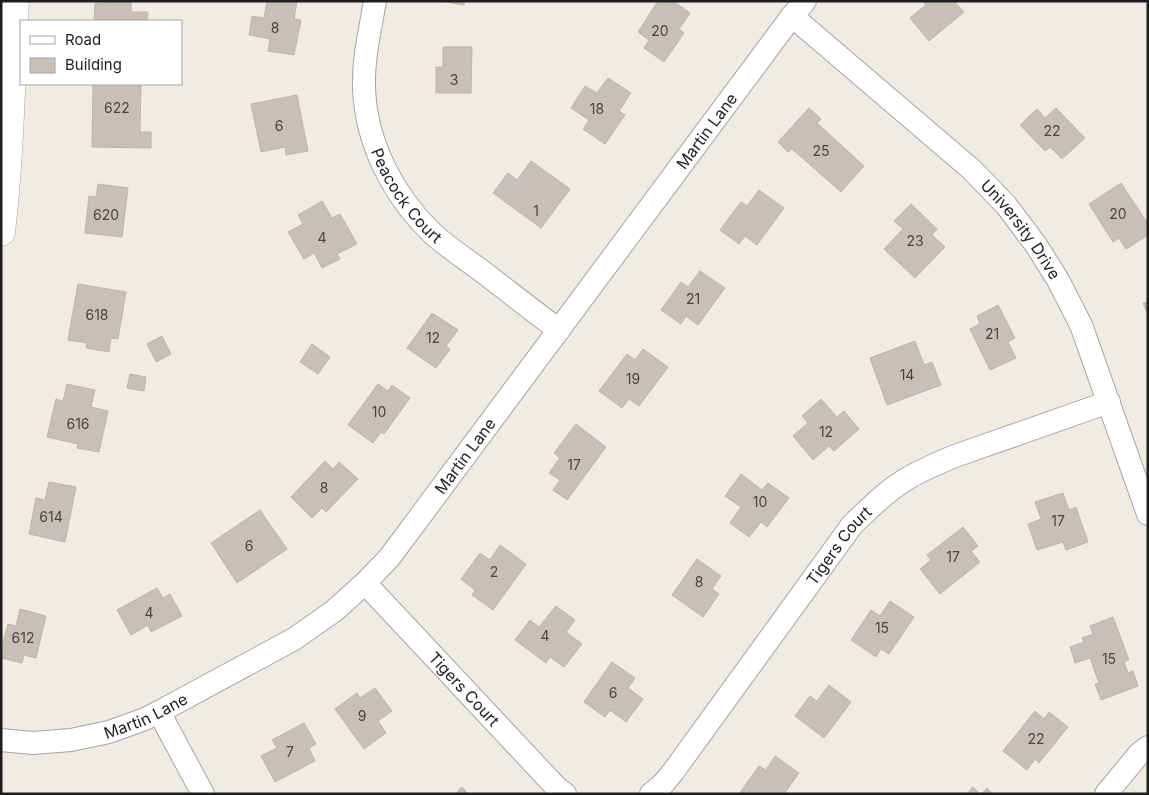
<svg xmlns="http://www.w3.org/2000/svg" width="1149" height="795" viewBox="0 0 1149 795" font-family="Inter,sans-serif">
<rect width="100%" height="100%" fill="#f0ece3"/>
<path fill="#c8bfb6" stroke="#c2b4a4" d="M104,1H131V12H148L147,21H94L95,3L104,4Z
M267,1H297L294,19L301,20L294,55L268,51L270,39L249,35L252,16L264,18Z
M441,1H465L464,5Z
M658,1H673L690,13L679,29L684,33L664,62L644,48L649,40L638,32Z
M922,1H954L964,12L929,41L910,18L926,5Z
M443,47H472L471,93H436V67H443Z
M608,78L631,93L619,111L625,115L605,144L583,129L589,120L571,108L585,86L597,93Z
M93,84H141L140,132H151V148L92,147Z
M297,95L308,151L286,155L285,147L261,152L251,104Z
M809,108L821,119L817,123L864,166L841,192L792,149L788,152L778,142Z
M1056,108L1085,138L1062,159L1050,147L1045,151L1020,125L1037,109L1045,118Z
M531,161L570,189L541,228L493,193L508,173L517,180Z
M1121,183L1148,224V235L1126,249L1119,238L1113,242L1089,204Z
M98,184L128,188L122,237L85,233L89,196L96,197Z
M759,190L784,208L757,245L745,236L739,244L720,230L741,202L747,206Z
M322,201L332,218L340,214L357,244L337,254L340,259L322,268L314,253L304,259L288,232L303,224L298,215Z
M911,204L937,229L932,235L945,247L915,278L884,249L903,229L894,221Z
M700,271L725,288L698,325L686,316L681,324L661,310L681,282L688,287Z
M78,284L126,292L118,339L111,338L109,352L86,348L87,343L68,340Z
M1148,302V316L1143,303Z
M998,305L1015,338L1008,342L1016,358L990,370L970,329L980,324L977,316Z
M432,313L458,330L446,346L450,349L436,368L407,348Z
M162,336L171,354L156,362L147,344Z
M915,341L924,365L932,362L941,385L887,405L870,358Z
M312,344L330,357L318,374L300,362Z
M643,349L668,367L639,406L629,399L622,408L599,391L627,354L635,360Z
M130,374L146,377L144,391L127,388Z
M67,384L95,390L91,407L108,411L99,452L77,448L78,444L47,437L56,399L63,401Z
M378,384L388,391L392,385L410,398L384,434L381,432L373,443L348,425Z
M821,399L837,417L844,411L859,429L834,451L829,446L813,460L793,436L808,423L802,416Z
M576,424L606,447L567,500L553,490L560,480L549,473L560,458L554,453Z
M325,461L333,469L339,462L358,479L326,512L322,508L312,518L291,497Z
M741,474L762,490L768,483L789,498L767,527L761,522L749,537L730,523L741,507L725,496Z
M49,482L76,487L65,542L29,534L36,498L45,500Z
M1063,493L1069,510L1076,507L1088,542L1066,550L1063,542L1037,550L1028,524L1041,519L1035,502Z
M260,510L287,549L237,583L211,543Z
M963,527L978,546L971,551L980,562L940,594L920,569L931,560L927,555Z
M500,545L526,564L493,610L472,595L475,590L461,579L480,553L490,560Z
M697,559L721,576L712,589L719,594L703,617L672,595Z
M157,588L163,598L170,594L182,616L151,632L148,625L131,635L117,610Z
M890,601L914,617L889,654L881,649L876,657L851,640L871,610L880,616Z
M556,606L575,620L566,632L582,644L564,667L550,657L546,663L515,640L530,620L539,627Z
M20,609L46,616L36,658L24,655L22,663L1,658V650L8,624L16,626Z
M1113,617L1129,660L1124,662L1128,673L1133,671L1138,686L1101,700L1095,684L1099,683L1090,658L1075,663L1070,647L1084,642L1082,638L1093,634L1090,626Z
M612,662L635,678L628,688L643,699L626,722L610,710L605,717L584,702Z
M829,685L851,702L824,738L795,716L810,696L817,701Z
M375,688L392,711L378,721L386,733L364,749L335,709L357,693L360,698Z
M1035,711L1044,719L1049,712L1068,727L1039,763L1035,759L1027,770L1003,751Z
M304,723L316,744L309,748L315,761L275,782L261,756L277,748L272,740Z
M775,756L799,773L784,794H739L759,766L766,770Z
M462,787L468,794H455Z
M973,787L980,794H967Z
M987,788L993,794H982Z"/>
<g fill="none" stroke-linecap="round" stroke-linejoin="round">
<defs>
<g id="minor">
<path id="s1" d="M375,1C370,30 363,59 364,88C366,143 393,195 432,233C447,247 466,259 483,272C508,291 533,311 559,330"/>
<path id="s2" d="M792,16L971,169L1006,205L1036,245L1058,280L1081,325L1148,514"/>
<path id="s3" d="M365,583L556,787L565,794"/>
<path d="M159,712L203,794"/>
<path id="s4" d="M1,740L33,743L71,740L109,732L145,719L159,712L294,639L334,611L365,583L389,558L404,538L792,16L805,1"/>
<path id="s5" d="M651,794L663,784L673,772L852,525C869,509 885,492 905,480C921,470 938,463 955,456L1109,402"/>
<path d="M1106,794L1139,754L1148,747"/>
</g>
<path id="tertiary" d="M1,232C10,155 11,78 15,1"/>
</defs>
<use href="#minor" stroke="#a5a5a5" stroke-width="24"/>
<use href="#tertiary" stroke="#a5a5a5" stroke-width="29"/>
<use href="#minor" stroke="#fff" stroke-width="22"/>
<use href="#tertiary" stroke="#fff" stroke-width="28"/>
</g>
<g text-anchor="middle" stroke-width="4" stroke-linejoin="round" paint-order="stroke">
<g font-size="14" fill="#484644">
<text x="275" y="33">8</text>
<text x="660" y="36">20</text>
<text x="454" y="85">3</text>
<text x="117" y="113">622</text>
<text x="597" y="114">18</text>
<text x="279" y="131">6</text>
<text x="1052" y="136">22</text>
<text x="821" y="156">25</text>
<text x="536" y="216">1</text>
<text x="1118" y="219">20</text>
<text x="106" y="220">620</text>
<text x="322" y="243">4</text>
<text x="915" y="246">23</text>
<text x="693" y="304">21</text>
<text x="97" y="320">618</text>
<text x="992" y="339">21</text>
<text x="433" y="343">12</text>
<text x="907" y="380">14</text>
<text x="633" y="384">19</text>
<text x="379" y="417">10</text>
<text x="78" y="429">616</text>
<text x="826" y="437">12</text>
<text x="574" y="470">17</text>
<text x="324" y="493">8</text>
<text x="760" y="507">10</text>
<text x="51" y="522">614</text>
<text x="1058" y="526">17</text>
<text x="249" y="551">6</text>
<text x="953" y="562">17</text>
<text x="494" y="577">2</text>
<text x="699" y="587">8</text>
<text x="149" y="618">4</text>
<text x="882" y="633">15</text>
<text x="545" y="641">4</text>
<text x="23" y="643">612</text>
<text x="1109" y="664">15</text>
<text x="613" y="698">6</text>
<text x="362" y="721">9</text>
<text x="1036" y="744">22</text>
<text x="290" y="757">7</text>
</g>
<g font-size="16" fill="#1e1e1e" stroke="#fff">
<text dy="6" stroke="none"><textPath href="#s4" startOffset="974">Martin Lane</textPath></text>
<text dy="6" stroke="none"><textPath href="#s1" startOffset="206">Peacock Court</textPath></text>
<text dy="6" stroke="none"><textPath href="#s2" startOffset="314">University Drive</textPath></text>
<text dy="6" stroke="none"><textPath href="#s4" startOffset="569">Martin Lane</textPath></text>
<text dy="6" stroke="none"><textPath href="#s5" startOffset="312">Tigers Court</textPath></text>
<text dy="6" stroke="none"><textPath href="#s3" startOffset="145">Tigers Court</textPath></text>
<text dy="6" stroke="none"><textPath href="#s4" startOffset="149">Martin Lane</textPath></text>
</g>
</g>
<rect width="1149" height="795" fill="none" stroke="#1e1e1e" stroke-width="5"/>
<rect x="20" y="20" width="162" height="65" fill="#ffffff" stroke="#a5a5a5"/>
<rect x="30" y="36" width="25" height="8" fill="#ffffff" stroke="#a5a5a5"/>
<text x="65" y="45" font-size="15" fill="#1e1e1e">Road</text>
<rect x="30" y="58" width="25" height="15" fill="#c8bfb6" stroke="#a5a5a5"/>
<text x="65" y="70" font-size="15" fill="#1e1e1e">Building</text>
</svg>
